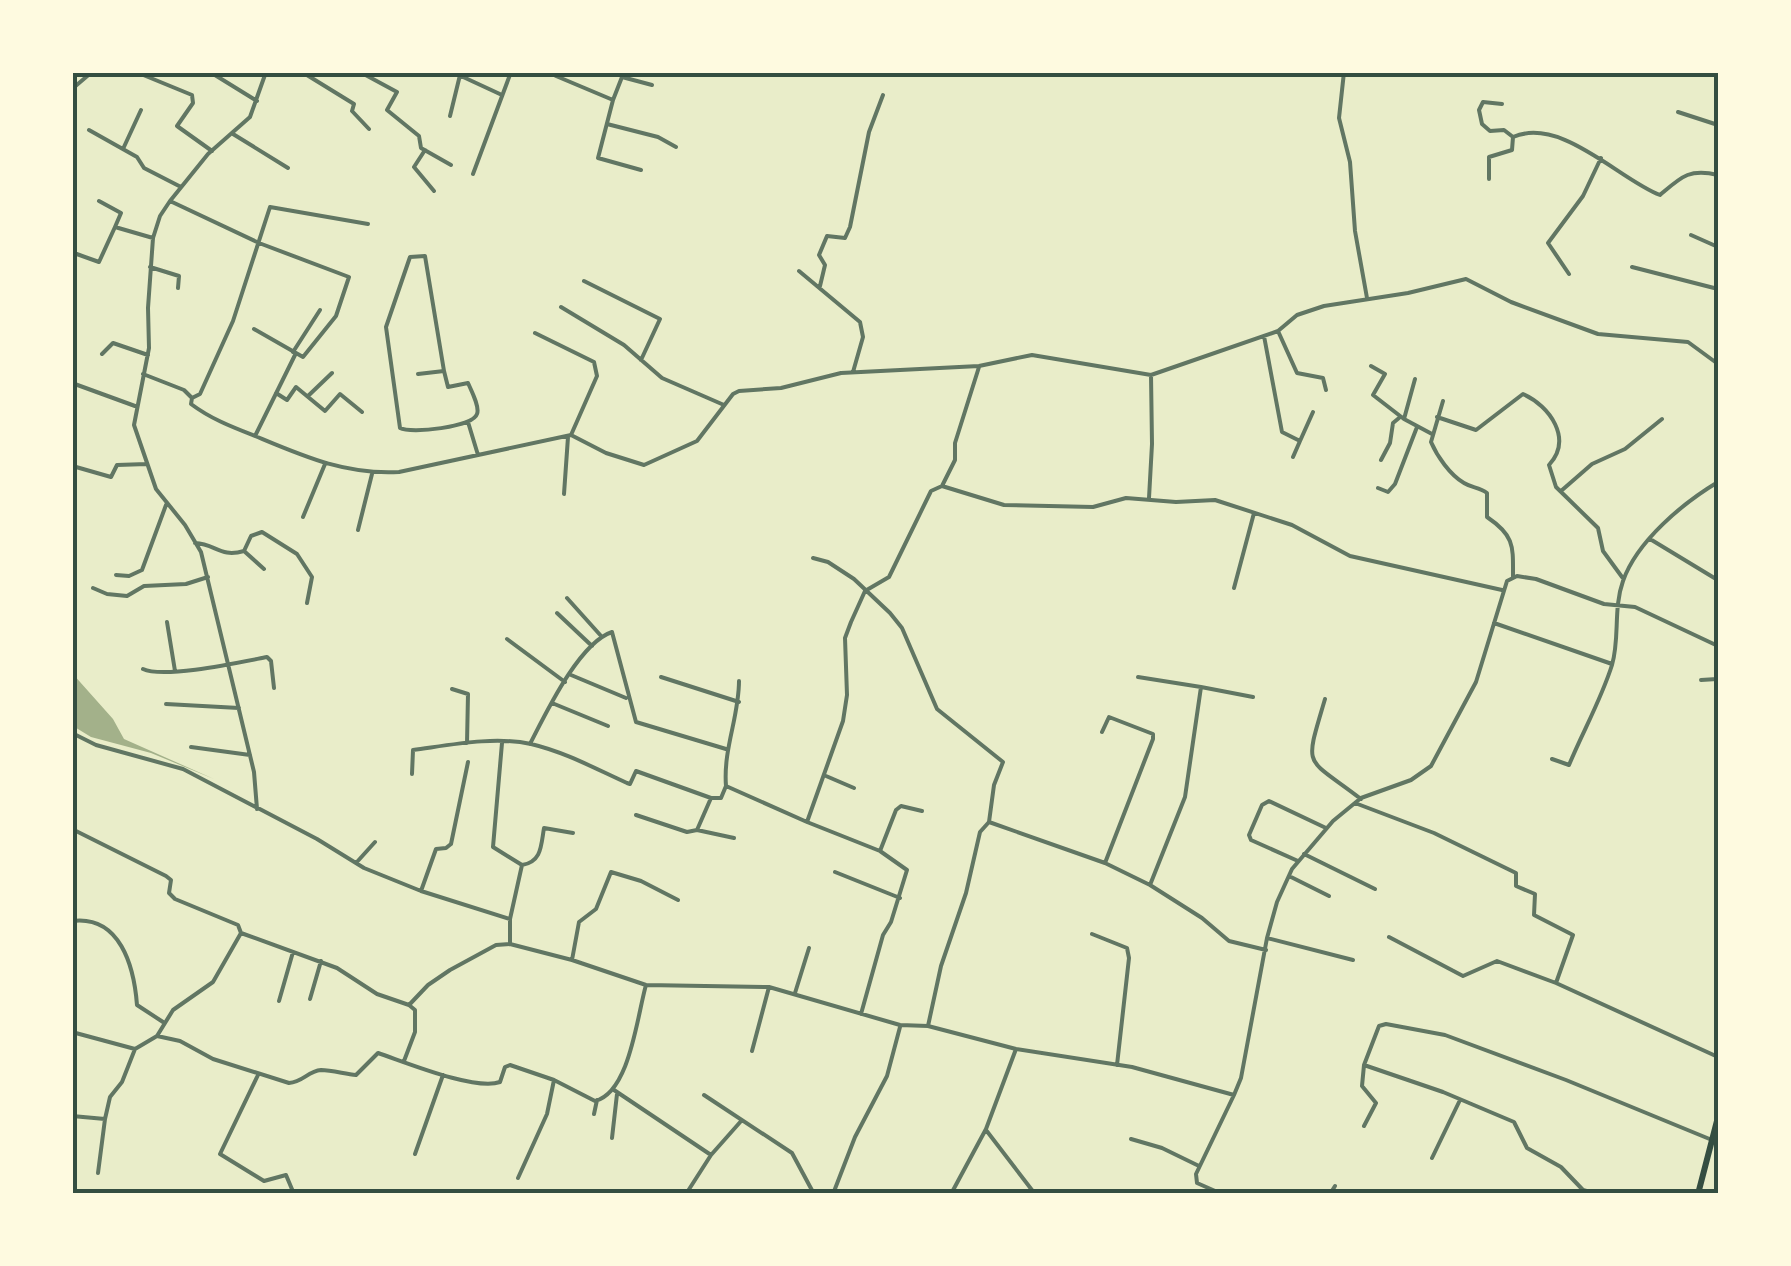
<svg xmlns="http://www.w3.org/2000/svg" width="1791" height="1266" viewBox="0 0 1791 1266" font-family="'Crimson Pro',serif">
<rect width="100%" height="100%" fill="#e9edc9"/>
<path fill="#a3b18a" d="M72,673L113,719L124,739L214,779L151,753L91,737L73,726Z"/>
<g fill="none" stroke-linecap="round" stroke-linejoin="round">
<path stroke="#617663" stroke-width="4" d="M136,72L192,95L193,103L177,126L212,151
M210,72L257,101
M302,72L354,104L352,111L369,129
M360,72L397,92L387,110L419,136L421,148L451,165
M558,72L556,76L613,100L598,158L641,170
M1344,72L1339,118L1350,162L1355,231L1367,298
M461,76L502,95
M72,89L92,72
M613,100L622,77L652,85
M1502,104L1483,102L1479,110L1482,124L1490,131L1504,130L1513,137
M1678,112L1718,125
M450,116L460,75L454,72
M607,124L658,137L676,147
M89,130L137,157L144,168L181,187
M233,134L288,168
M123,149L141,110
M425,150L414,167L434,191
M473,174L511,72
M1489,179V157L1512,150L1513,137C1561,116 1620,180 1660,195C1681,177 1689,168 1718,175
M99,201L121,213L115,227
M170,201L259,243L349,277L336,316L303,357L254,329
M1691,235L1718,247
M72,261L74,253L99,262L115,227L153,238
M150,267L179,276L178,288
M1632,267L1718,289
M799,271L860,322L863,337L853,372
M1569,274L1548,243L1583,196L1601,158
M584,281L660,319L641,360
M820,286L825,265L819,255L827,236L845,238L850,227L869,132L883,95
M561,307L624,345L662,378L724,405
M1278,331L1297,373L1323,378L1326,390
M535,333L594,362L597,376L571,435
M1264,336L1282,432L1300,441L1293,457
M293,352L320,310
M102,354L113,343L148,355
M1371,366L1385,374L1373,395L1404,419
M143,374L184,390L192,398L200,394L233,321L270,207L368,224
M418,374L444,371L448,387L468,383C471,390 480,407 477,414C473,427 411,434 400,428L386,327L410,257L425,256L444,371
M1415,379L1404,419L1432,434
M72,383L135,406
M276,393L287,400L296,387L325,411L340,394L362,412
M308,396L332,373
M192,398L191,404C211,419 232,427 255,436C303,456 345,475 399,472L571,435L606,453L644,465L697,441L733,394L739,391L781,388L841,373L979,366L1032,355L1151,375L1278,331L1297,315L1324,306L1408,293L1466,279L1511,302L1598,334L1688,342L1718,364
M1443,401L1431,442C1437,456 1450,475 1464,483C1472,488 1479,487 1487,493V517C1515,536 1513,546 1513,578
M1437,417L1476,430L1523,394C1550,406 1573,439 1549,465L1556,487L1598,528L1603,551L1622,577
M468,422L478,455
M255,436L295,355
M1300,441L1313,412
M1381,460L1390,443L1393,423L1399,418
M76,467L111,477L117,465L147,464
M942,486L955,460V443L979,367
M1378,488L1388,492L1395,484L1417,427
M1561,491L1592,464L1625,449L1662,419
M564,494L568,437
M1149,498L1152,444L1151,375
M303,517L325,464
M358,530L372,474
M1650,539L1716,579
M195,543C216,544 220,558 244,551L264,569
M244,551L251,536L262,532L297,554L312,577L307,603
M813,558L828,562L854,579L890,613L902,628L937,709L1003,762L994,785L989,822L980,832L966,893L941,966L928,1026
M116,575L129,576L142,570L166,505
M93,588L107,594L127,596L144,586L186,584L208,577
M1234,588L1254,513
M567,598L602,637
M557,613L592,646
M167,622L175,671
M1494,623L1612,664
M507,639L565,682
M143,669C164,679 241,662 267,657L271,661L274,688
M571,675L626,698
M661,677L739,702
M1138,677L1201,687
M1701,680L1717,679L1718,674
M452,689L468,694L467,743
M1325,699C1304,771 1304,755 1361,799
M552,703L608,726
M166,704L239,708
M1102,732L1109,717L1153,734V739L1105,863L1150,885L1202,918L1229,941L1266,950
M72,733L96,745L183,769L317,839L364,868L421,891L510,919
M502,743L493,847L522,865L510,919V944
M530,744C546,713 579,643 612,632L636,722L726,749
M191,747L250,755
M1552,759L1569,765C1583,731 1601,700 1612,665C1620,638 1613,609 1623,581C1637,541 1683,503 1718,482
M412,774L413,750C450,745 494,736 531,744C565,752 596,769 627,783L630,784L636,771L711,798H721L726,786L807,822
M826,776L854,788
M726,786C723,749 739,717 739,681
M1355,803L1434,833L1516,873V886L1535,894L1534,915L1573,935L1556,983L1718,1057
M257,809L254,772L201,552L185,525L156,489L134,425L149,348L148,308L153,238L160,216L170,201L208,154L250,117L266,72
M636,815L687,832L697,830L734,838
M989,822L1105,863
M72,829L166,876L171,880L169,893L175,899L238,925L241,933
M697,830L711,798
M880,851L896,810L901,806L922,811
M1304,854L1375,889
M1298,861L1251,840L1249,835L1262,805L1269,801L1326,828
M356,863L375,842
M522,865C542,862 541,845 544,828L573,833
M835,872L900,898
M1289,876L1329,896
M1150,885L1185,797L1201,687L1253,697
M421,891L436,849L446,848L451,844L468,762
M72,921C120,915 134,966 137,1005L163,1022
M1092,934L1127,948L1129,958L1117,1065
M1389,937L1463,976L1497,961L1556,983
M1267,938L1353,960
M572,960L579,922L596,909L611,872L641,881L678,900
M795,993L809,948
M310,999L321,961
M279,1001L293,952
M861,1014L883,935L891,922L907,870L880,851L807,822L843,721L847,695L845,638L851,622L865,591L889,577L931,491L942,486L1004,505L1093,507L1126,498L1176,502L1215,500L1292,525L1350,556L1502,590
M72,1032L135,1049
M157,1036L180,1041L213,1059L289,1083C303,1082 308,1071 321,1070C332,1070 345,1074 356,1075L378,1053C405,1062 475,1091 500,1082L505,1067L510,1065L554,1080L595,1101C630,1092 637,1016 646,985
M752,1051L769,987
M404,1061L415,1032V1010L409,1005
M1364,1065L1443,1092L1514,1122L1527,1148L1561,1167L1583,1190L1597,1194
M258,1075L220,1154L264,1181L286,1175L294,1194
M614,1090L711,1155
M704,1095L792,1153L814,1194
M1234,1095L1241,1078L1267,938L1277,902L1292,869L1333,821L1361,798L1411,780L1431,766L1476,682L1507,581L1517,576L1536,579L1604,604L1635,607L1718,646
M594,1114L597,1100
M72,1116L105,1119L110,1097L122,1082L135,1049L157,1036L173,1010L213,982L241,933L337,968L377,994L409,1005L428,985L450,970L496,945L510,944L572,960L646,985L769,987L900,1025L928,1026L1016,1049L1132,1067L1234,1095L1196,1174L1197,1183L1222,1194
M1364,1126L1376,1103L1362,1086L1364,1065L1379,1026L1386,1024L1445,1035L1566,1080L1712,1140
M986,1130L1035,1194
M612,1138L617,1094
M1131,1139L1162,1148L1199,1166
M415,1154L443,1075
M1432,1158L1460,1100
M98,1173L105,1119
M518,1178L547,1114L554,1080
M1527,1191L1538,1194
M686,1194L711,1155L742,1120
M833,1194L855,1137L887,1076L900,1027
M951,1194L986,1129L1016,1049
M1330,1194L1335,1186"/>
<path stroke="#344e41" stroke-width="6" d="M1698,1194L1718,1117"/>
</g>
<rect width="1791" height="1266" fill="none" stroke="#fefae0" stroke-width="150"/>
<rect x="75" y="75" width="1641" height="1116" fill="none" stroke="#344e41" stroke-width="4"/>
</svg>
